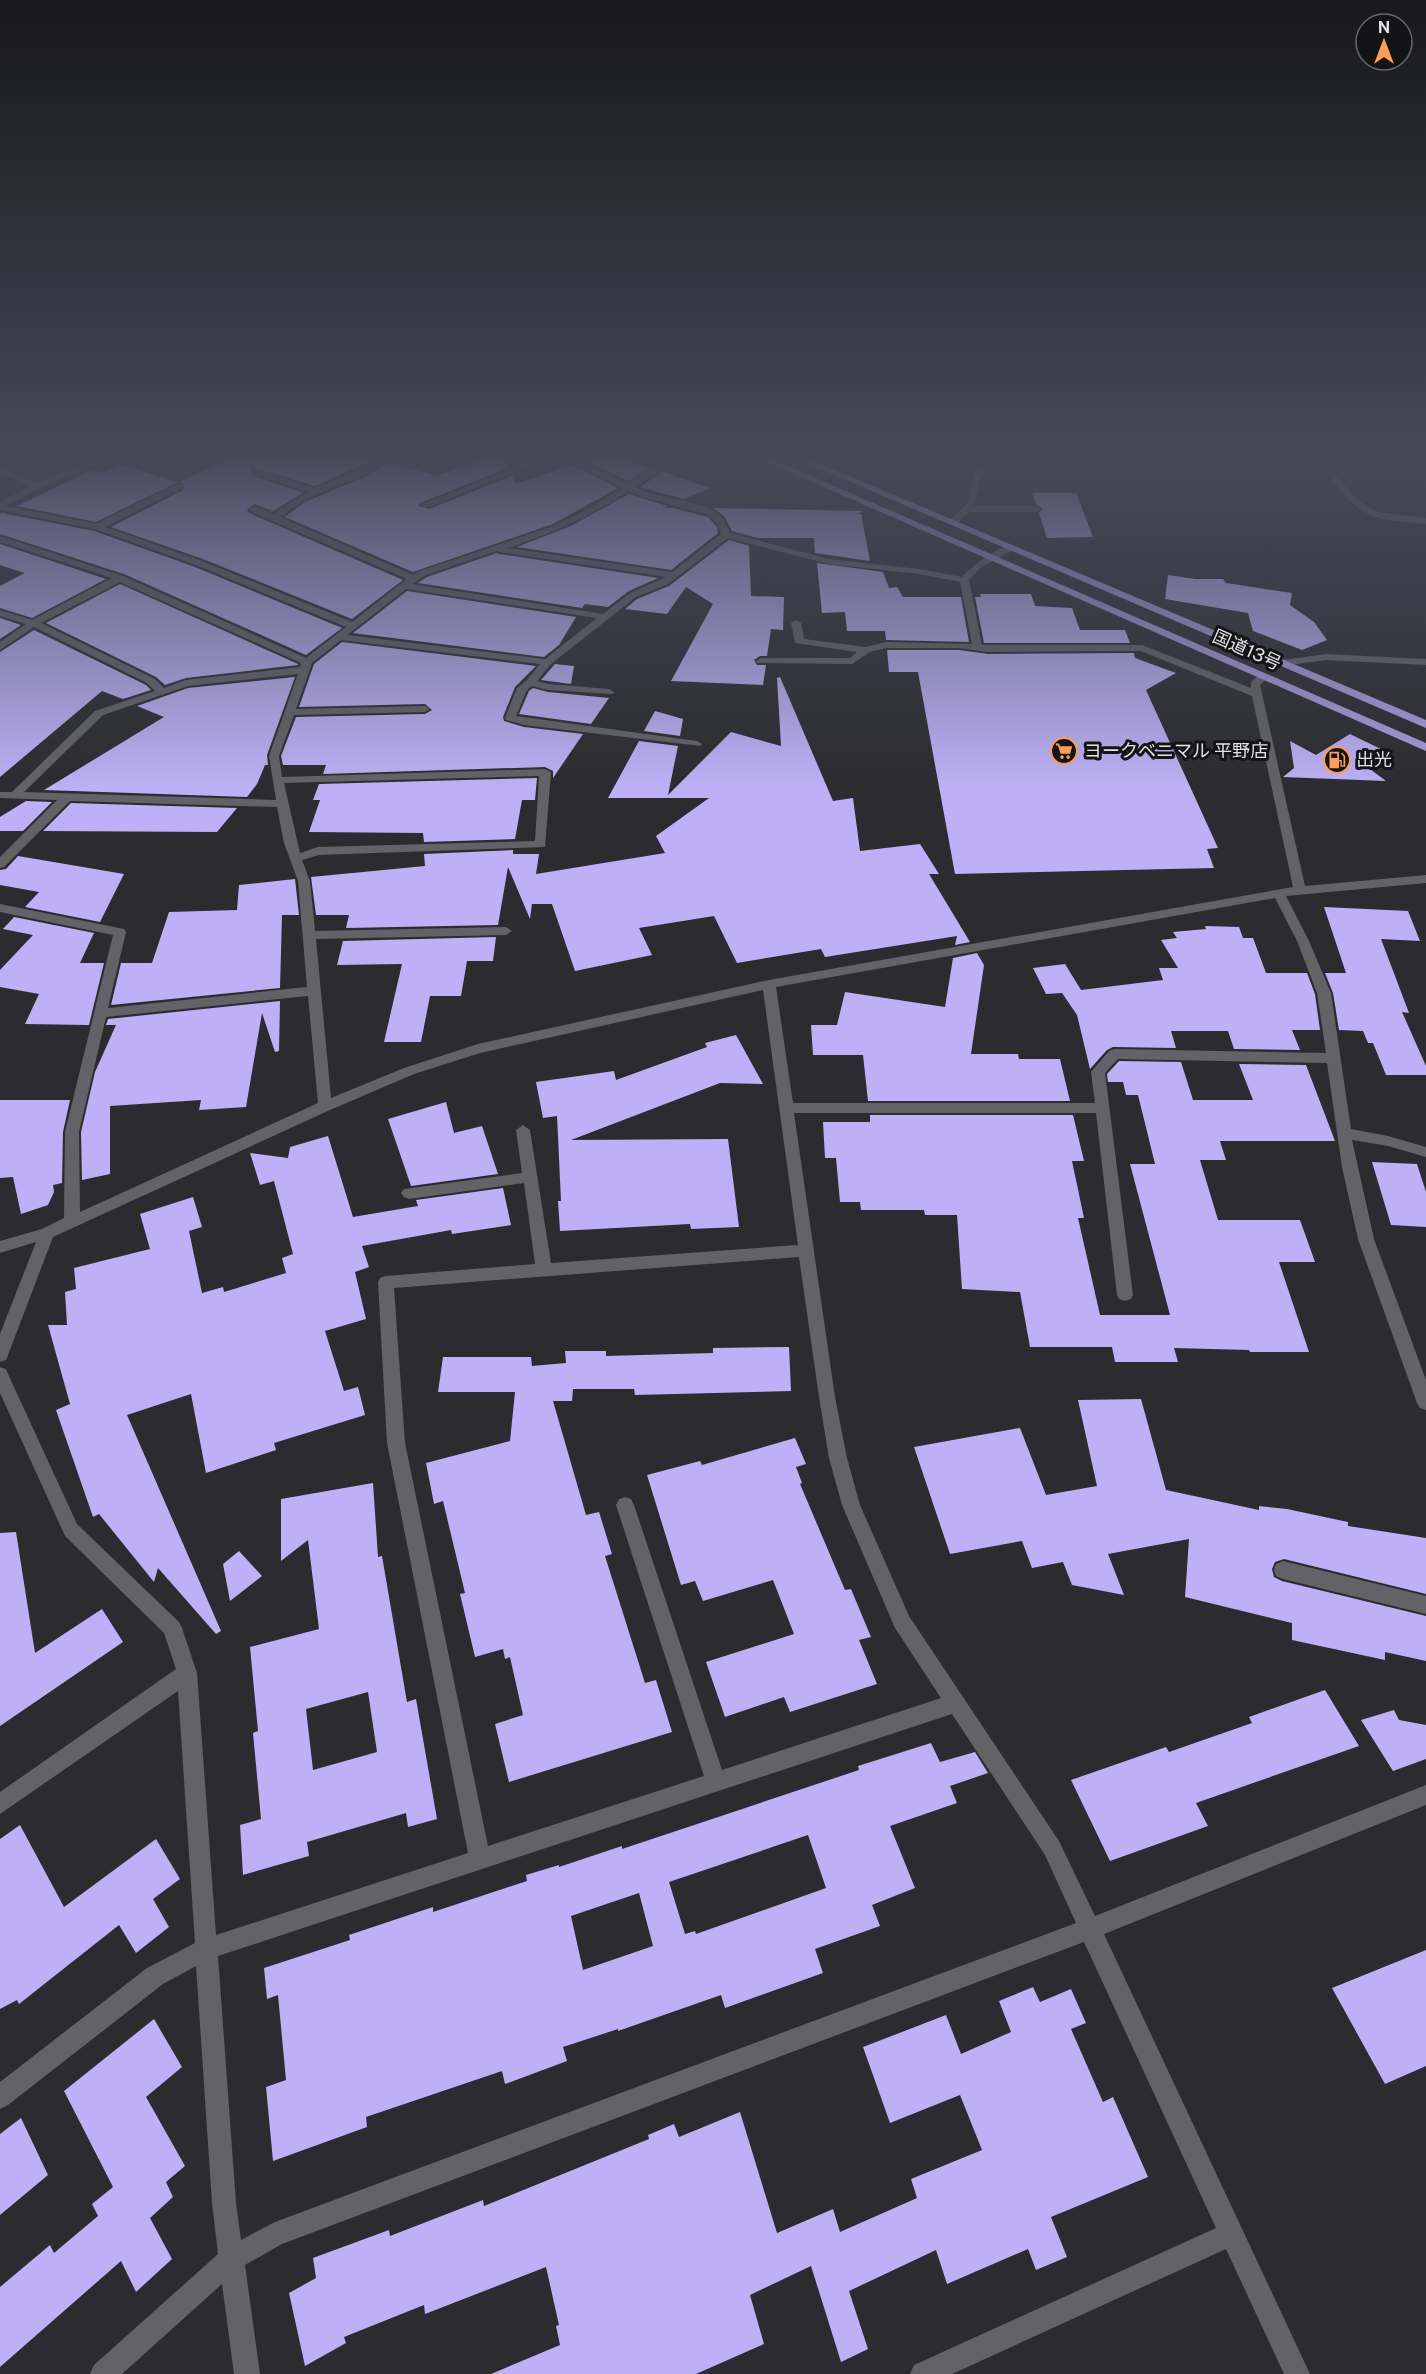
<svg xmlns="http://www.w3.org/2000/svg" width="1426" height="2374" viewBox="0 0 1426 2374" font-family="'Public Sans','Noto Sans JP',sans-serif">
<rect width="100%" height="100%" fill="#2c2b30"/>
<path fill="#bdb0f6" fill-rule="evenodd" d="M233,456H369L377,458L315,486L251,467V475L303,493L273,511L254,504L247,510L249,513L403,580L352,619L203,559L111,527L183,490L184,484L180,482Z
M492,456H502L508,468L420,503L419,506L429,509L512,476L516,484L572,465L618,488L553,524L413,572L285,517L305,502L367,476L389,462L436,476Z
M592,456H615L649,468L629,481L583,460Z
M120,465L178,482L96,522L17,506L90,471L105,472Z
M663,472L710,488L684,499L640,487Z
M1032,493H1076L1093,537L1047,538L1039,513L1043,509L1036,504Z
M629,494L667,506L663,508H673L708,517L717,527L718,533L671,570L517,547L571,526Z
M713,508L864,511L856,514H861L870,561L815,553L814,538H758L732,531L724,516Z
M2,513L94,531L195,567L342,628L306,655L124,574L0,534V514Z
M729,540L749,546L751,596L784,597L783,630L771,629L767,656H760L754,660L757,665H766L763,685L671,681L713,604L686,587L667,614L625,609L637,599L669,586Z
M0,544L106,579L32,618L0,608V586L25,573L0,565Z
M497,553L499,554L658,578L629,591L608,607L585,604L582,608L418,583L427,577Z
M817,563L883,572L889,588L897,587L903,597H961L969,642L886,640L885,631H847L845,612L822,613Z
M1168,575L1195,579H1223L1226,583L1292,593L1290,605L1314,622L1327,640L1302,650L1253,631L1248,613L1165,599Z
M120,584L298,664V665L186,678L165,685L156,677L46,623Z
M407,591L576,617L559,645L544,657L353,633Z
M980,594H1031L1035,606L1072,608L1080,630H1125L1130,643H984L975,597H981Z
M0,618L21,625L0,639Z
M34,630L146,685L151,690L123,699L102,691L0,777V652Z
M342,642L536,666L515,687L503,717L504,721L524,727L583,734L553,778V771L545,767L323,774L326,765H283L281,756L296,717L425,714L432,710L425,704L299,707L314,664Z
M887,650H959L988,654L1134,653L1135,658L1176,673L1146,690L1218,848L1207,849L1214,868L955,874L918,672H889Z
M555,664L574,666L571,684L541,680Z
M295,677L267,755L268,765H265L257,784L247,797L44,790L164,717L137,706L188,688Z
M780,677L833,801L853,798L860,851L920,844L939,874H929L970,942L955,945L957,936L825,957L821,949L737,963L714,916L639,928L652,955L575,971L552,904H532L530,919L508,867L498,925L346,928L349,915H316L311,877L425,866L424,854L513,850V854H539L536,874L665,853L656,836L709,798H608L639,741L678,746L668,795L731,732L781,746L777,678Z
M533,688L548,692L609,698L591,724L519,714L529,691Z
M655,711L683,719L680,736L644,731Z
M1350,734L1387,752L1366,766L1386,781L1283,777L1294,768L1290,741L1316,755Z
M537,778L535,800H522L515,839L424,842L423,833L309,832L320,800H313L319,784Z
M26,801L52,802L23,831H0V817Z
M71,803L237,808L217,832L43,831Z
M18,856L124,874L100,922L25,907L39,892L0,885V870L6,869Z
M295,879L299,915H282L280,988L111,1005L121,963H152L169,912L237,910L239,885Z
M1324,907L1408,911L1420,941L1381,939L1409,1013L1402,1012L1426,1066V1075H1386L1373,1043H1368L1363,1031L1339,1030L1333,993L1325,973H1346Z
M14,917L94,933L80,963H104L89,1025L25,1024L39,994L0,987V970L33,935L3,929Z
M1205,926L1239,927L1243,938H1253L1266,973H1307L1315,994L1320,1030H1292L1300,1050L1234,1049L1228,1031H1171L1176,1048L1113,1047L1107,1050L1090,1069L1077,1015L1062,993L1046,994L1033,968L1065,964L1081,990L1163,980L1159,968H1178L1161,940L1177,938L1173,932L1206,929Z
M496,937L493,961H467L461,996H430L421,1042H384L402,964L337,965L343,941Z
M977,953L984,965L971,1054H1018L1019,1059H1060L1070,1101H868L863,1055H813L811,1025H837L845,992L945,1007L953,958Z
M280,1001L279,1051L275,1052L262,1013L246,1107L199,1110L201,1100L110,1106V1174L82,1180L81,1132L95,1072L116,1025H106L108,1019Z
M736,1035L763,1084L720,1083L571,1140L728,1139L739,1227L691,1229L690,1224L560,1231L558,1201H561L557,1116L543,1118L536,1082L614,1071L616,1080L707,1047L705,1043Z
M1119,1061L1181,1062L1193,1100H1253L1239,1064L1306,1065L1335,1141H1220L1226,1160H1200L1218,1220H1300L1315,1262H1279L1309,1352H1250L1249,1350L1174,1348L1178,1362H1115L1112,1347H1030L1020,1292L962,1289L957,1215H925L924,1210H861L860,1202H840L836,1158H825L823,1122H870V1115H1073L1084,1161H1072L1084,1218H1078L1100,1315H1170L1130,1164H1155L1138,1095H1126L1123,1082H1108L1107,1074Z
M0,1100H70L63,1132L62,1183L53,1185L54,1192L48,1205L21,1214L13,1177L0,1178Z
M446,1102L454,1133L482,1126L498,1174L411,1186L388,1119Z
M328,1136L353,1217L418,1206L416,1200L503,1188L511,1225L452,1234L451,1230L362,1246L369,1267L355,1272L366,1319L325,1331L344,1391L358,1387L365,1415L274,1443L276,1450L206,1473L191,1394L127,1415L221,1631L216,1634L158,1568L154,1582L99,1514L93,1517L56,1410L70,1404L48,1325H67L65,1292L76,1289L74,1268L150,1249L140,1214L193,1197L202,1227L189,1231L202,1293L223,1287L224,1292L286,1273L282,1258L293,1254L274,1181L260,1185L250,1153L288,1158L290,1147Z
M1372,1162L1417,1164L1426,1192V1227L1391,1225Z
M789,1347L791,1391L635,1395L634,1389H573L572,1401H553L586,1515L599,1512L612,1554L605,1556L645,1683L656,1680L672,1732L509,1782L495,1724L523,1715L510,1657L505,1659L503,1649L475,1657L460,1594L465,1593L443,1501L434,1504L426,1463L510,1441L515,1392H438L443,1357H531L532,1366L566,1363L565,1351H606V1356L713,1353V1348Z
M1141,1399L1166,1490L1259,1510V1506L1287,1509L1348,1522V1526L1426,1538V1594L1284,1559L1275,1562L1272,1569L1274,1577L1282,1581L1426,1616V1661L1385,1652V1660L1292,1640V1623L1185,1597L1189,1539L1108,1554L1124,1595L1072,1585L1063,1562L1032,1568L1022,1541L950,1554L914,1447L1020,1428L1046,1495L1097,1486L1078,1400Z
M795,1438L806,1464L796,1467L802,1483L800,1484L845,1590L851,1589L871,1637L859,1640L877,1684L790,1712L784,1697L725,1717L706,1662L794,1634L773,1580L703,1601L695,1581L681,1585L647,1475L700,1461L702,1465Z
M373,1483L378,1557L382,1556L407,1702L416,1699L437,1819L408,1827L406,1813L307,1842L309,1856L243,1875L240,1825L261,1819L253,1733L258,1731L250,1647L319,1629L308,1540L281,1561V1499ZM368,1692L377,1752L313,1770L306,1709Z
M16,1532L35,1653L102,1609L123,1642L0,1726V1533Z
M239,1551L262,1576L230,1601L223,1564Z
M1325,1690L1359,1746L1196,1803L1208,1826L1110,1861L1071,1780L1166,1747L1169,1752L1252,1723L1249,1717Z
M1394,1710L1399,1720L1426,1725V1759L1393,1771L1361,1720Z
M931,1743L940,1762L975,1752L988,1773L950,1786L957,1803L890,1826L915,1888L872,1905L880,1926L815,1949L823,1973L725,2008L721,1995L618,2031V2029L563,2047L567,2061L505,2084L502,2071L366,2117L367,2127L273,2161L266,2087L286,2080L278,1995L267,1999L264,1968L350,1940L349,1935L433,1907V1912L527,1881L526,1875L559,1865V1867L622,1846V1849L859,1770L858,1766ZM808,1835L826,1888L696,1934L695,1931L685,1934L669,1882ZM639,1893L653,1946L583,1970L571,1916Z
M20,1825L64,1907L156,1839L180,1879L153,1899L169,1927L136,1953L119,1925L19,2004L17,2000L0,2009V1839Z
M1426,1950V2066L1385,2084L1332,1988Z
M1033,1987L1040,2002L1071,1989L1086,2023L1071,2029L1103,2102L1113,2097L1148,2177L1051,2217L1067,2257L1036,2270L1028,2249L947,2284L936,2250L849,2291L868,2349L841,2362L811,2266L750,2295L764,2344L696,2374H491L560,2345L556,2326L559,2325L546,2267L425,2314L424,2305L344,2337L346,2343L305,2366L289,2293L316,2278L313,2258L389,2230L390,2236L483,2200L484,2206L649,2139L648,2135L674,2124L679,2137L740,2112L777,2233L833,2209L840,2232L917,2198L911,2179L982,2150L960,2095L890,2123L863,2047L946,2015L961,2054L1011,2032L999,2001Z
M154,2019L182,2067L146,2097L185,2166L166,2182L173,2197L150,2218L172,2259L136,2292L121,2261L0,2367V2287L50,2245L54,2253L98,2216L92,2204L113,2187L64,2091Z
M21,2118L48,2175L0,2215V2134Z"/>
<g fill="none" stroke-linecap="round" stroke-linejoin="round">
<path fill="#636267" fill-rule="evenodd" d="M104,456H115L40,488L6,506L96,524L176,484H182V488L105,527L202,561L352,622L407,579L250,511L249,509L253,506L273,514L308,492L252,473V469L315,488L360,470L386,456H395L366,474L304,500L280,517L413,575L420,571L554,526L590,508L623,488L558,456H568L629,484L659,464L666,456H674L665,468L635,487C660,499 690,499 714,511C722,515 727,525 730,533L829,559L919,569L962,577C972,566 998,545 1013,546V550L980,568L969,580L982,645H1142L1251,688V682L1260,674H1268L1269,676L1260,685L1305,886L1426,875V883L1286,896L1309,941L1331,993L1351,1129L1388,1136L1426,1147V1157L1388,1146L1352,1140L1374,1239L1426,1380V1410L1420,1408L1417,1403L1358,1239L1342,1167L1327,1063L1118,1059L1105,1073L1133,1295L1131,1299L1125,1301L1119,1299L1117,1295L1096,1113H794L835,1397L847,1458L860,1505L909,1616L1059,1841L1095,1916L1426,1785V1805L1104,1934L1310,2374H1284L1226,2249L952,2374H910L914,2365L1216,2228L1084,1942L282,2244L245,2265L260,2374H234L222,2284L122,2374H90L94,2365L218,2254L212,2203L196,1966L163,1984L8,2105L0,2109V2082L147,1968L195,1943L178,1691L0,1814V1792L176,1669L164,1633L65,1536L0,1393V1367L6,1369L8,1374L77,1524L179,1622L182,1628L197,1673L216,1935L468,1853L387,1443L378,1282L380,1278L386,1276L535,1264L524,1183L409,1199L404,1197L401,1193L404,1189L522,1173L516,1130L523,1125L530,1130L551,1263L798,1245L763,990L480,1053L414,1074L330,1110L53,1237L8,1355L6,1360L0,1362V1334L36,1242L0,1253V1241L42,1229L64,1218L65,1132L113,935L0,912V904L124,929L126,932L108,1008L307,987L298,881L284,843L277,807L70,801L4,867L0,868V857L57,800L0,798V792H12L95,711L155,691L147,683L34,627L0,650V642L26,624L0,616V610L32,620L112,578L0,542V536L123,576L306,658L346,627L196,565L95,529L0,510V502L30,486L0,472V467L37,483ZM629,491L642,497L709,515L719,526L721,534L672,572L508,548C555,532 587,518 629,491ZM728,538L829,564L919,574L960,582L972,644L886,642L866,647L804,639L801,623L796,620L791,623L795,643L857,652L850,658H761L756,661L757,663L852,664L870,652L886,648H959L988,652L1141,651L1252,696L1293,887L769,980L478,1044L404,1068L331,1098L316,939L506,935L512,931L506,927L315,931L310,881L302,860L319,855L545,847L551,772L545,769L282,777L279,756L294,715L425,712L430,709L425,706L296,709L312,663L341,640L540,664L527,680L517,688L505,718L506,720L524,725L701,746L702,744L697,741L516,716L527,690L532,686L548,690L613,694L614,692L609,689L549,684L537,681L551,664L636,597L668,584ZM497,551L499,552L666,577L630,593L603,614L412,584L426,575ZM120,582L301,663L300,667L186,680L164,688L155,679L41,623ZM406,589L597,618L545,659L347,635ZM298,674L269,756L276,800L24,792L103,715L188,686ZM539,776L535,841L318,847L300,853L284,783ZM1275,898L1297,941L1317,993L1326,1053L1114,1049L1109,1051L1091,1072L1095,1103H793L776,987ZM308,996L318,1103L80,1212L79,1132L106,1017ZM799,1257L819,1397L829,1458L842,1505L895,1628L941,1698L722,1770L634,1505L631,1499L625,1497L619,1499L616,1505L704,1776L488,1846L405,1443L394,1288ZM952,1714L1045,1855L1076,1923L275,2222L241,2240L236,2203L218,1956Z
M544,456H555L428,507L421,505Z
M995,456H1004L981,476L974,506H1037L1041,509L1037,512H969L955,525H949V521L968,503L974,473Z
M1336,476L1359,501L1377,512L1426,518V524C1378,519 1364,522 1333,481L1332,479Z
M1326,654L1426,659V665L1326,660L1283,666L1278,663L1283,660Z
M1283,1561L1426,1596V1614L1283,1579L1276,1576L1274,1570L1276,1564Z"/>
<path fill="#aa9bdf" fill-rule="evenodd" d="M753,456H765L1426,743V751Z
M790,456H802L1426,720V728Z"/>
</g>
<linearGradient id="sky" x2="0" y2="1"><stop stop-color="#18181a"/><stop offset="0.58" stop-color="#454a59"/><stop offset="1" stop-color="#454a59" stop-opacity="0"/></linearGradient>
<rect width="1426" height="788" fill="url(#sky)"/>
<defs>
<symbol id="supermarket-ring" viewBox="-11 -11 22 22"><circle r="9.5" fill="#141416" stroke="#fe9c58" stroke-width="1.5"/><path d="M-6-5.5h2.5l.6 2H6L4.5 2H-2.5L-4.4-4H-6ZM-1.5 3.2a1.3 1.3 0 1 0 .1 0ZM3 3.2a1.3 1.3 0 1 0 .1 0Z" fill="#fe9c58"/></symbol>
<symbol id="fuel-ring" viewBox="-11 -11 22 22"><circle r="9.5" fill="#141416" stroke="#fe9c58" stroke-width="1.5"/><path d="M-5.5-6h7V0h2V4h1.3V-2.5L3-4.5l.8-.8L6-3V5H2.5V1h-1V6h-7ZM-4.2-4.7v3.2H.2V-4.7Z" fill="#fe9c58"/></symbol>
</defs>
<g fill-rule="evenodd">
<use href="#supermarket-ring" x="1049" y="736" width="30" height="30"/>
<use href="#fuel-ring" x="1322" y="745" width="30" height="30"/>
</g>
<g text-anchor="middle" stroke-width="6" stroke-linejoin="round" paint-order="stroke">
<g font-size="18" fill="#e2e2e5" stroke="#141416">
<text transform="translate(1247 650) rotate(24)" y="6">国道13号</text>
</g>
<g font-size="18" fill="#e2e2e5" stroke="#141416" text-anchor="start">
<text x="1084" y="757">ヨークベニマル 平野店</text>
<text x="1356" y="766">出光</text>
</g>
</g>
<g transform="translate(1384 42)"><circle r="28" fill="#141416" stroke="#666669" stroke-width="1.5"/>
<path d="M0-4.5L10 22L0 15L-10 22Z" fill="#fe9c58"/>
<text y="-9" font-size="16" font-weight="bold" text-anchor="middle" fill="#e2e2e5">N</text>
</g>
</svg>
